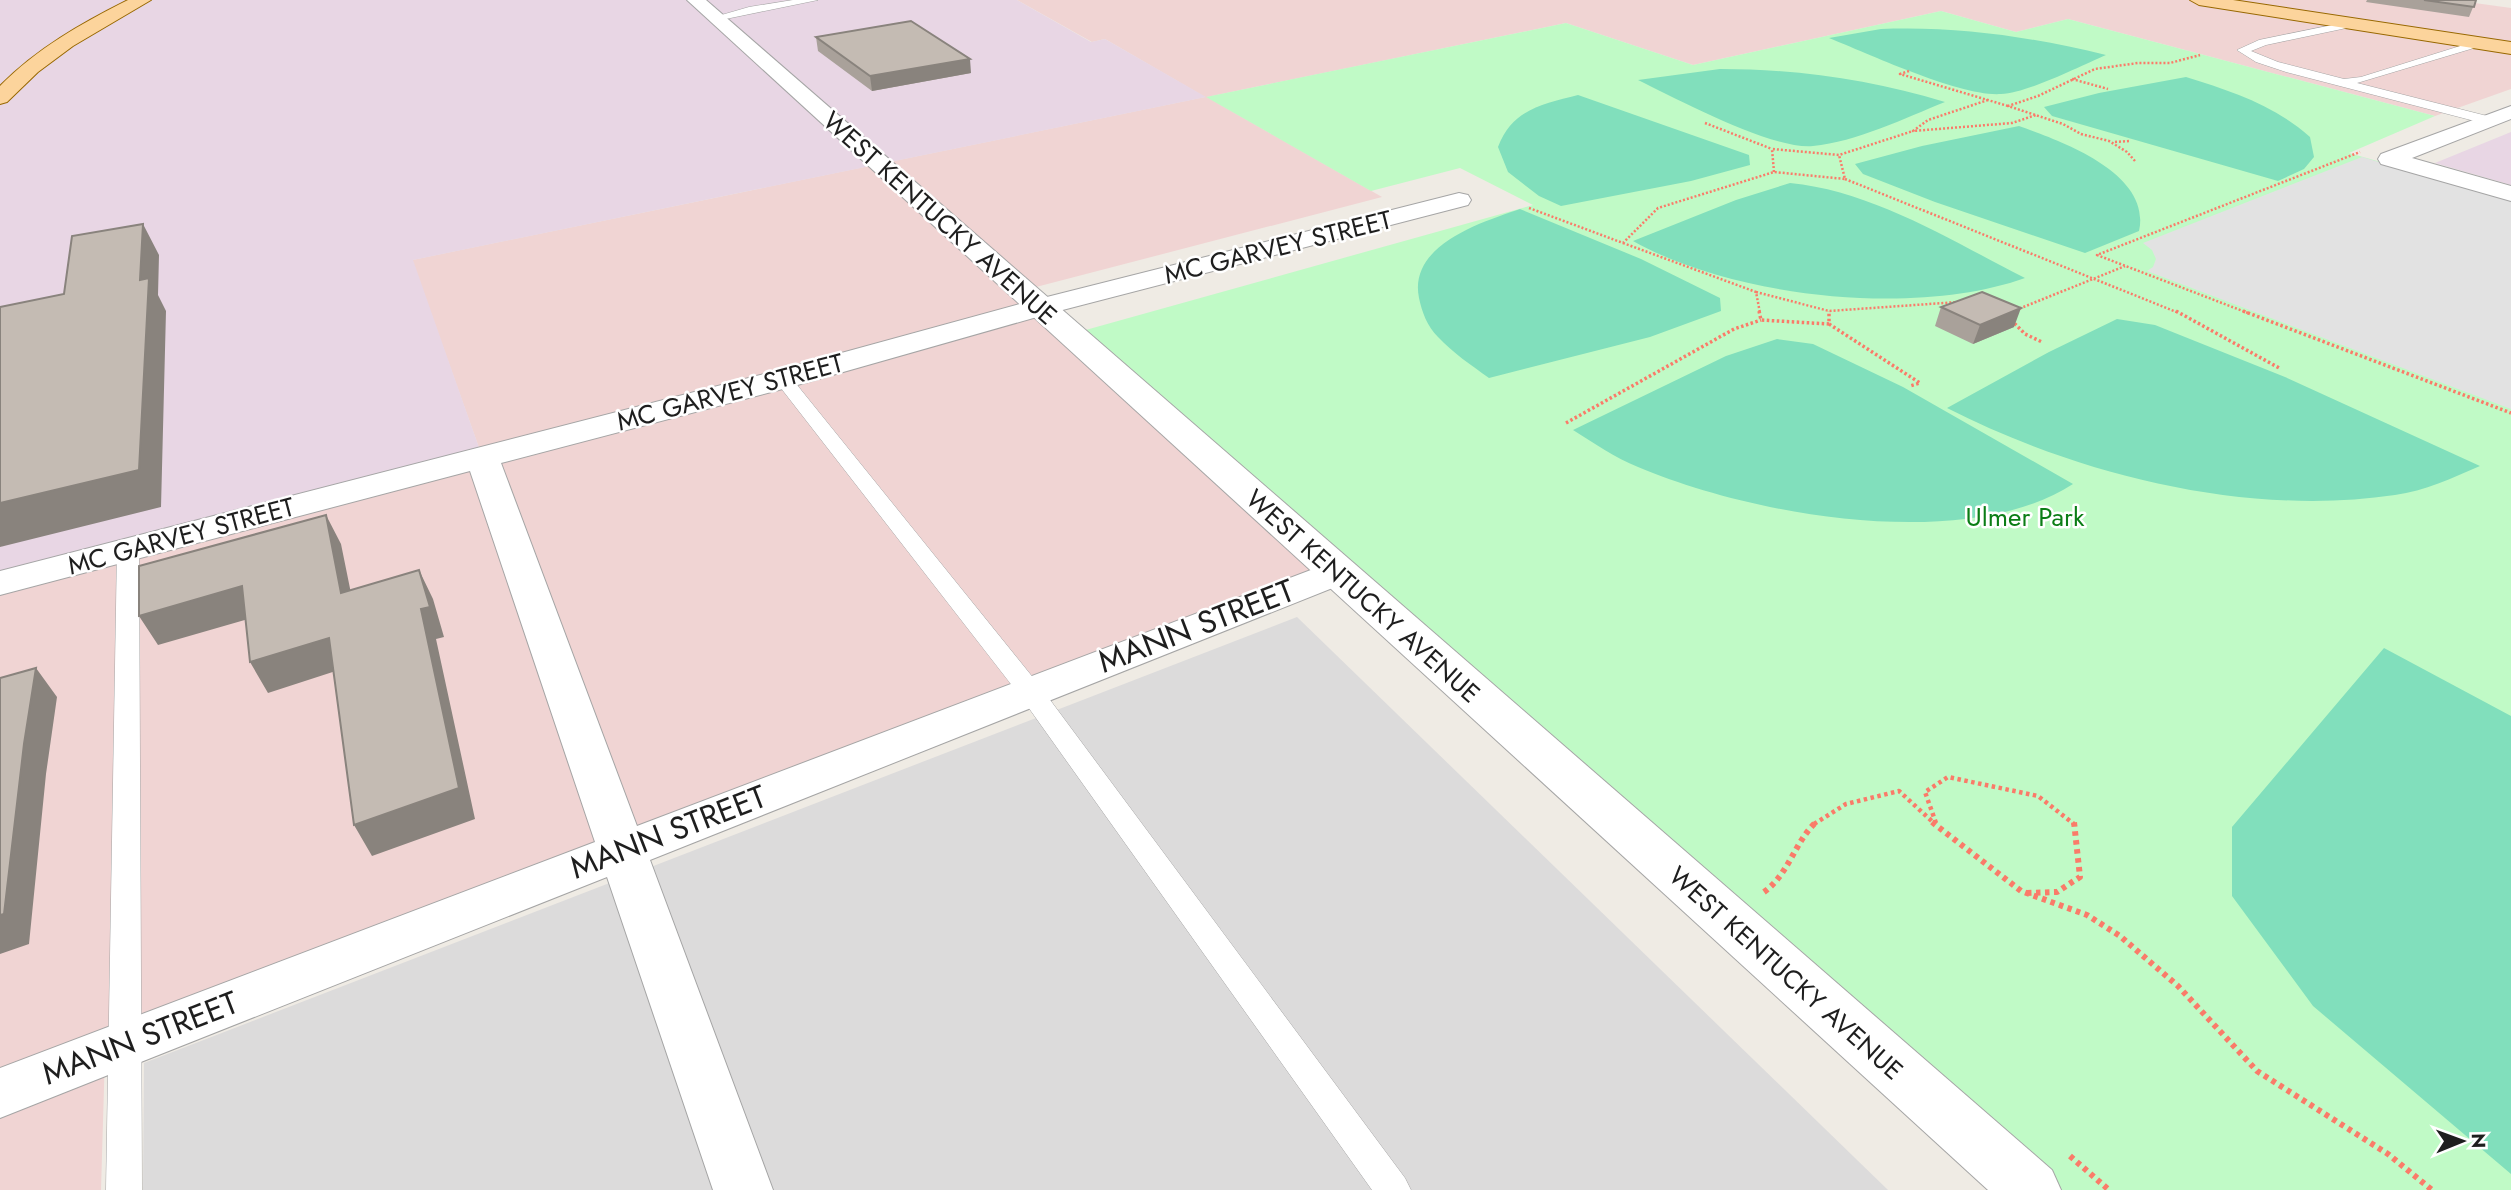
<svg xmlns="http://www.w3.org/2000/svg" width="2511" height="1190" viewBox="0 0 2511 1190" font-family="Jost,sans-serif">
<rect width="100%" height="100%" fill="#efebe4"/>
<path fill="#dcdbdb" d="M1297,617L1888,1190H143L144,1063Z"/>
<path fill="#f0d4d3" d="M1017,0H2453L2511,8V89L2435,116L2068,19L2016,32L1941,11L1693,65L1566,23L1207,97L1382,197L1036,287L1337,572L105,1053L101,1190H0V587L483,459L412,260L1205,97L1105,39L1092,42Z"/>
<path fill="#e8d6e4" d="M0,0H1017L1091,42L1105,39L1206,97L413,260L483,459L0,587Z
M2511,132V185L2435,163Z"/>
<path fill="#c0fac6" d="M1941,11L2016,32L2068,19L2435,116L2349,153L2511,199V1190H2057L1082,331L1533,205L1460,168L1371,191L1206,97L1566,23L1693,65Z"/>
<path fill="#81dfbc" d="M1881,29C1958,26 2032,37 2106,55C2080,66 2028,93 2001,94C1961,97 1869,54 1829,38Z
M1720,69C1797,69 1872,80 1945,102C1905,118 1856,142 1813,146C1772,150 1677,99 1638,80Z
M2186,77C2231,91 2274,105 2310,137L2314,157L2304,169L2278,181L2052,116L2044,107L2099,93Z
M1578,95L1749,155L1750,165L1691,181L1561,206L1539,196L1508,172L1498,147C1512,110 1542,104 1578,95Z
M2019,126C2061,141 2152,173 2139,231L2085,253L1935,202L1863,174L1855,164L1922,146Z
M1790,183C1873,191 1952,241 2025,278C1916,317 1735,298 1633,241L1736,200Z
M1520,209L1641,259L1720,298L1721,311L1650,337L1489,378C1471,365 1453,353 1438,337C1427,326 1422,312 1419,298C1408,245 1482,222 1520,209Z
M2117,319L2155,325L2285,377L2480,466C2452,478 2425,491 2395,495C2247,517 2079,475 1947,408L2049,352Z
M1777,339L1813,344L1903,387L2073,484C1965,554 1751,515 1638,467C1615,458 1594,443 1573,430L1726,356Z
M2384,648L2511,716V1174L2313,1006L2232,896V827Z"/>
<path fill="#e2e2e2" d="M2362,157L2511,201V409L2147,271L2153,267L2156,259L2152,250L2143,243Z"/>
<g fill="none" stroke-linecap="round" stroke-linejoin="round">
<defs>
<path id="service" d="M793,0H818L716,21L711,18L749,7Z
M2352,21L2357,24L2356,26L2266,45L2251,51L2278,62L2344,79L2361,77L2476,41H2484V45L2357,83L2495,118V124L2490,125L2286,72L2256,62L2237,50L2259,40Z
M783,374L789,375L1039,685L1405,1178L1411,1190H1372L1021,697L777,383L774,379L777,375Z
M128,543L136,545L139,550L142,1190H106L117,550L120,545Z"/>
<path id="minor" d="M2511,106V119L2412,158L2511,186V201L2381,164L2378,159L2381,154Z
M1459,193L1468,195L1471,200L1468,205L1051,313L794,386L501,463L637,826L1324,565L1337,562L1350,565L1356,573L1350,581L650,860L773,1190H713L607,877L0,1118V1068L595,842L470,471L0,595V571L772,372L1031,301Z"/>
<path id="tertiary" d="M687,0H706L2052,1170L2061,1190H1988Z"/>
<path id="primary" d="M128,0H151L73,46L38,72L7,102L0,104V86C36,49 82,23 128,0Z
M2190,0H2233L2511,42V54L2199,5Z"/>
</defs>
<use href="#service" stroke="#a5a5a5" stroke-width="1"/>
<use href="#minor" stroke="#a5a5a5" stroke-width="2"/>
<use href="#tertiary" stroke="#a5a5a5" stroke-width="2"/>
<use href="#primary" stroke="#986800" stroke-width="2"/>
<path stroke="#fa7b69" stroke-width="2.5" stroke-dasharray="2 2" stroke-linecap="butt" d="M1909,71L1900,74L2008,106
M2072,79L2108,89
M1988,100L1928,120L1913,131L2012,123L2036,115
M1705,123L1772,149
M2115,142L2129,141
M2135,161L2127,152L2109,141L2081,134L2063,124L2008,106L2038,96L2095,69L2138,63H2170L2200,55
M1774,172L1772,149L1839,155L1913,131
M1845,179L2179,313
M1529,208L1623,243L1658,208L1774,172L1845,179L1839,155
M1623,243L1756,292L1760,313
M1756,292L1829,311L1958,302
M2016,310L2125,266
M2248,313L2097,255L2360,152"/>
<path stroke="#fa7b69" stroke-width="3.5" stroke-dasharray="2.5 2.5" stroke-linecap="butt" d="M1759,311L1761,320L1829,324V311
M2176,311L2281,369
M2243,311L2511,413
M2011,320L2025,334L2042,342
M1829,324L1920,383L1910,386
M1566,423L1734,329L1761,320"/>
<path stroke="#fa7b69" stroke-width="4.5" stroke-dasharray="3.5 3.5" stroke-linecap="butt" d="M1936,823L1925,792L1948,777L2038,796L2074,824
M1814,824L1846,804L1899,791L1935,824"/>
<path stroke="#fa7b69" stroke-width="6" stroke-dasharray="4.5 4.5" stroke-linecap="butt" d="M1932,822L2021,891L2087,915L2120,936L2178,986L2257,1071L2388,1154L2432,1190
M1764,892C1789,874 1794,843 1816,822
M2027,893L2057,892L2080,877L2074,822
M2070,1156L2109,1190"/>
<use href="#service" fill="#fff" fill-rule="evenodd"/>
<use href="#minor" fill="#fff" fill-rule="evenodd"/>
<use href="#tertiary" fill="#fff" fill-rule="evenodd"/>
<use href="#primary" fill="#fcd49c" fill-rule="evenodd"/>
</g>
<path fill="#a9a19a" d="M2367,0H2476L2469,17L2366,2Z
M816,37L971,73L872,91L818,51Z
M1941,307L2014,327L1973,344L1935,326Z"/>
<path fill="#89837d" d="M970,59L971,73L872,91L870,76Z
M143,224L159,255L158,295L166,311L161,507L0,547V503L140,280Z
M2021,308L2014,327L1973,344L1980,325Z
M326,515L341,544L357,623L341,593Z
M419,570L433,599L444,637L436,639L475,819L372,856L354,825L421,609Z
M242,586L259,616L158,645L139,616Z
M329,638L345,668L268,693L250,662Z
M36,668L57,697L46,774L29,944L0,954V915L24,744Z"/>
<path fill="#c4bbb3" stroke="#89837d" stroke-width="2" d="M2424,0H2476L2474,7Z
M911,21L970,59L870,76L816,37Z
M143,224L140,280L149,278L139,470L0,503V307L64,294L72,236Z
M1982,292L2021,308L1980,325L1941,307Z
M326,515L341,593L419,570L430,607L421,609L459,788L354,825L329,638L250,662L242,586L139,616V566Z
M36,668L24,744L4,914L0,915V678Z"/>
<g text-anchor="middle" stroke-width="5" stroke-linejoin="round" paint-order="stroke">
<g font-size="26" fill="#1e1e1e" stroke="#fff">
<text transform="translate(940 218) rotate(42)" y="9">WEST KENTUCKY AVENUE</text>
<text transform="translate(1278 247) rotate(-14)" y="9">MC GARVEY STREET</text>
<text transform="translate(730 392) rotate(-15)" y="9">MC GARVEY STREET</text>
<text transform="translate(181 536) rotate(-15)" y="9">MC GARVEY STREET</text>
<text transform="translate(1363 596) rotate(42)" y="9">WEST KENTUCKY AVENUE</text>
<text transform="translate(1786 973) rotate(42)" y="9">WEST KENTUCKY AVENUE</text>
</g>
<g font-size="26" fill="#0b7d16" stroke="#fff">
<text x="2025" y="526">Ulmer Park</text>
</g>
<g font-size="32" fill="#1e1e1e" stroke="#fff">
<text transform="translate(1196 626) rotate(-21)" y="11">MANN STREET</text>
<text transform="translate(668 832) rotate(-21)" y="11">MANN STREET</text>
<text transform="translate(140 1038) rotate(-21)" y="11">MANN STREET</text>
</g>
</g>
<g transform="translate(2462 1141) rotate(89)" stroke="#ffffff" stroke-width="5" paint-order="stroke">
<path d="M0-5L12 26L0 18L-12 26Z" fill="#1e1e1e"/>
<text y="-10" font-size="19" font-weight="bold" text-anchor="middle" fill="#1e1e1e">N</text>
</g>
</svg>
